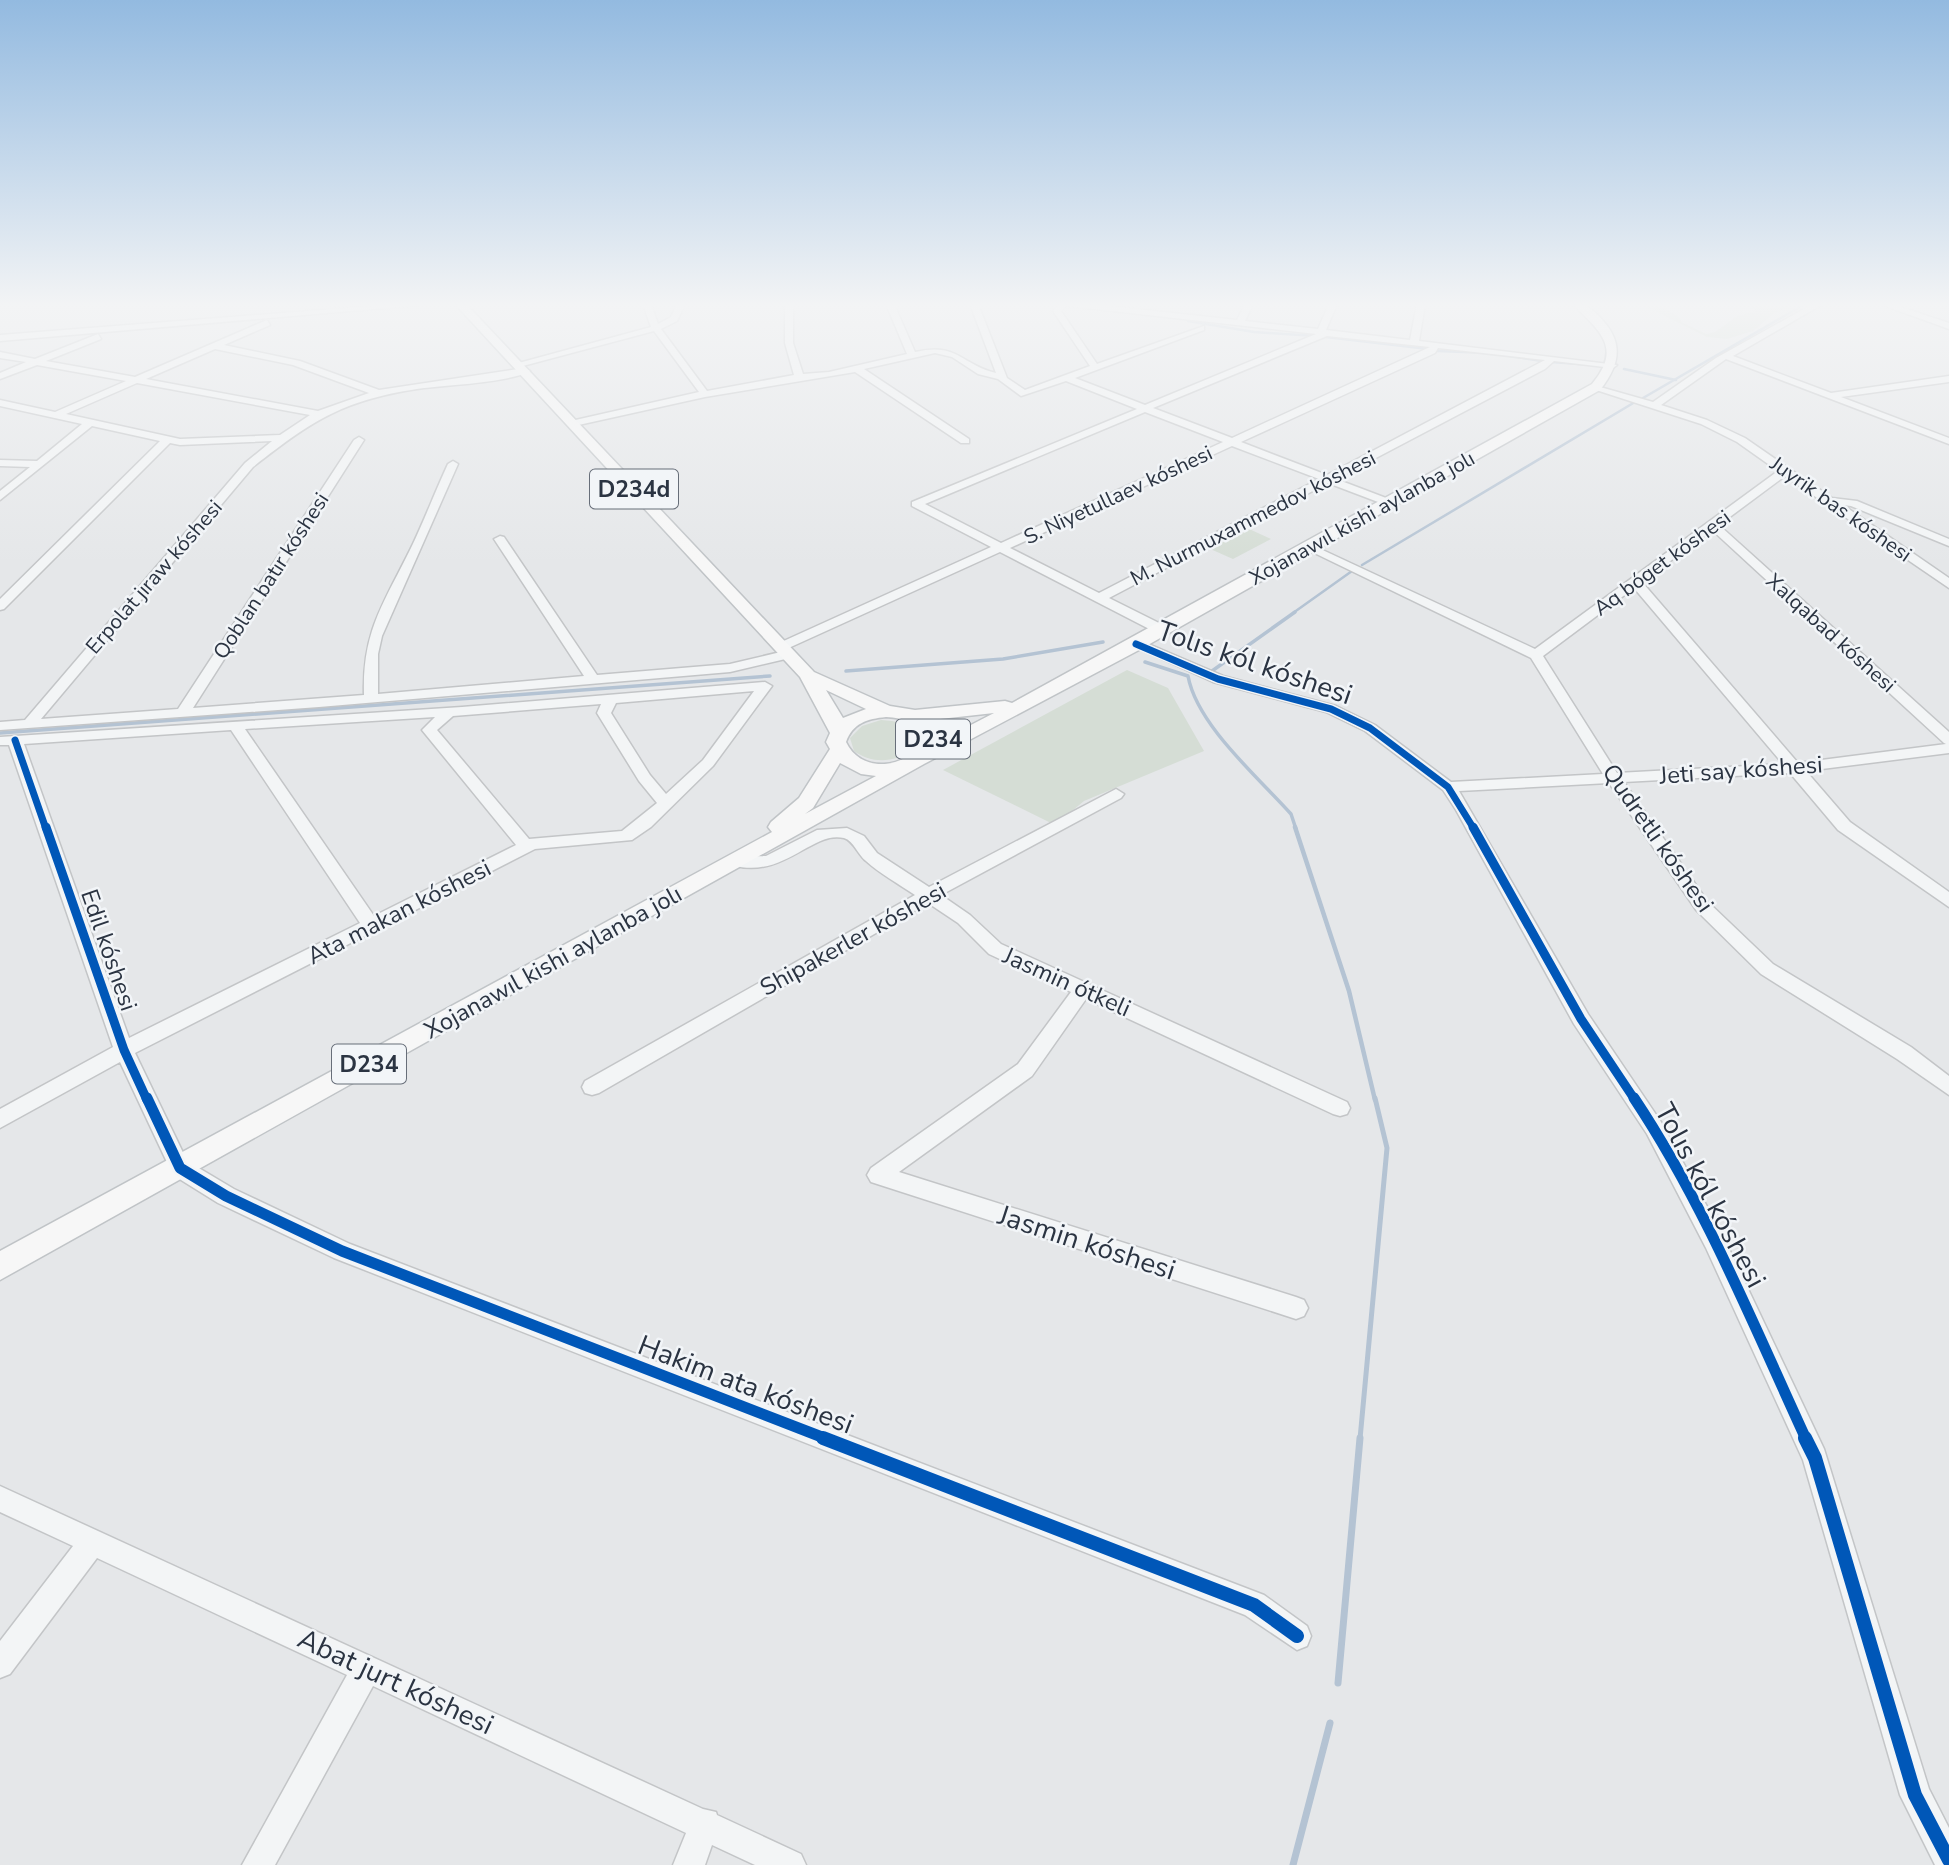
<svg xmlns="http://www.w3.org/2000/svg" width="1949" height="1865" viewBox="0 0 1949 1865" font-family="'Nunito Sans',sans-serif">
<rect width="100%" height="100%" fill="#e5e7e9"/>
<path fill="#d5ddd5" d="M1641,304H1667L1663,307L1680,318L1681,322L1706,334L1715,332L1737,316L1756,311L1746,304H1771L1762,306L1774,309L1787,304H1798L1774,313L1753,331L1727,339L1707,337Z
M1247,528L1271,539L1233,559L1208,548Z
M1127,670L1168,688L1204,751L1084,801L1055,825L943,770Z
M881,720C896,721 910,723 917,737L912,750C894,763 872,764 854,751L850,738L862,726Z"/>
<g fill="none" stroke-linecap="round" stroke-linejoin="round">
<path stroke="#b4c3d3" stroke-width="2.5" d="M1942,304L1949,306
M1188,321L1254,332L1316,336
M1326,337L1428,349
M1437,351L1491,353L1542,361
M1552,362L1592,365
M1624,369L1676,380
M1643,398L1805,304
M1362,565L1635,402
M1293,613L1352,571"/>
<path stroke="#b4c3d3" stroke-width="3.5" d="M1145,662L1188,676C1197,725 1258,777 1291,814L1296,829
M846,671L1003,659L1103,642
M1212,671L1295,612
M0,733L770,676"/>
<path stroke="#b4c3d3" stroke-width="4.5" d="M1295,827L1349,991L1375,1100"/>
<path stroke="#b4c3d3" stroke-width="5" d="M1360,1439L1387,1148L1375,1098"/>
<path stroke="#b4c3d3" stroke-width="7" d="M1338,1683L1360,1438
M1293,1865L1330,1723"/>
<defs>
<path id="minor" d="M398,304H433L0,341V335Z
M643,304H651L658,324L671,317L677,304H685L677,321L661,329L707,391L794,375L785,343V304H793V343L803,374L829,372L907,354L886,304H894L915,352C958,342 960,364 996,373L970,304H978L1007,378L1025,390L1090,366L1053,311L1059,304H1090L1237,320L1245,304H1253L1245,321L1318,329L1329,304H1337L1326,330L1410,340L1417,304H1425L1419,341L1617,365L1613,368L1554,361L1545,369L1336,479L1394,501V505H1386L1328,483L1109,598L1167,627V633H1157L1000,552L782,651L775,647L777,644L991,547L912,506V502L1137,409L1066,381L1021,396L998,379L978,374L952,357L935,353L864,369L969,439V443H961L855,372L705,397L574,426L571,425V421L699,392L654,331L519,367L515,364L651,327ZM1066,306H1068L1316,334L1145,405L1075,378L1204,330V326L1097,364L1061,311ZM1327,336L1430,347L1232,438L1153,408ZM1438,348L1545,360L1327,475L1241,442L1435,353ZM1145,412L1223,442L1001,543L925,504ZM1232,446L1319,479L1099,593L1010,548Z
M1813,304H1823L1733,356L1831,393L1949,376V382L1841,397L1949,438V444L1726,359L1661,405L1707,420L1745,438L1832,498L1857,501L1949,539V546L1851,506L1843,505L1949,578V588L1785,476L1719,525L1949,732V753L1806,771L1850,822L1949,892V907L1838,830L1790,773L1624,782L1708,902L1773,964L1911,1047L1949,1076V1095L1897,1059L1761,974L1696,910L1609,783L1459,791L1588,1014L1661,1122L1722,1234L1824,1449L1929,1789L1949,1828V1865H1935L1900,1795L1803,1460L1706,1248L1647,1134L1574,1024L1456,810L1443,790L1365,731L1326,712L1213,682L1129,644L1131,641H1141L1223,676L1336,706L1375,725L1451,782L1603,774L1531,658L1304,548L1314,546L1535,649L1778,471L1737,442L1701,424L1593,389V385L1653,402L1716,358ZM1712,530L1944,743L1946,744L1798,763L1642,582ZM1634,588L1783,764L1617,773L1543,656Z
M1880,304H1892L1949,323V329Z
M267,320L270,325L224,345L300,361L379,390L525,368L530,371C511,382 449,385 424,388C345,399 314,419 253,467L41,719L178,709L354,440L359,437L364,440L193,708L364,695C362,631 384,603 411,548C424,521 435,492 448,464L453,461L458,464L382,636L378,654V694L584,676L494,539L500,536L504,537L597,675L730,664L789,650L796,654L794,657L730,672L319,707L0,730V722L25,720L245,463L272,441L180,445L170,443L4,609L0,610V599L160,441L92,426L0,500V491L30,467L0,466V460L37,461L82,424L0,406V400L55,412L126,381L37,365L0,379V373L26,362L0,358V352L35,359L98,334L101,339L46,361L135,377ZM215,349L293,365L369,393L318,411L146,379ZM137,383L310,415L280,435L180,439L66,414Z
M765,682L772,686L713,766L651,827L632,840L535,849L135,1053L187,1161L234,1189L350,1244L1264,1595L1307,1626L1311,1636L1307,1646L1297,1650L1245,1615L334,1258L218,1203L173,1175L120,1062L0,1128V1109L113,1047L9,745H0V737L462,707ZM754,691L703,760L666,794L650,775L611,713L616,703ZM601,704L597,713L639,781L657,803L622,831L529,839L437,730L453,716ZM435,717L422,730L516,845L374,916L245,729ZM231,730L360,923L129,1038L24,744Z
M1116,789L1124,794L1121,798L941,895L970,915L1001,944L1347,1102L1350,1108L1347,1114L1340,1116L1333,1114L1086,999L1032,1076L899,1172L1296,1297L1304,1300L1308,1308L1304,1316L1296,1319L871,1182L867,1175L871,1168L1018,1064L1071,992L989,954L958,923L928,903L599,1093L592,1095L585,1093L582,1087L585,1081L915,895C899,884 880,874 866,861C858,855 854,841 844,838C812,830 784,880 732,865L730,861L732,857L766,856L817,830L847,828L864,836L877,853L929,887Z
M0,1486L703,1809L716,1812L717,1815L801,1854L806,1865H755L712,1845L705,1865H673L686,1833L373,1686L275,1865H242L347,1675L97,1558L10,1674L0,1678V1641L73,1546L0,1512Z"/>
<path id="major" d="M455,304H466L814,672L890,706L915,710L1005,701L1012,703L1592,384C1623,347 1599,331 1573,304H1585C1618,330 1629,354 1600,390L1139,650L924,764L0,1280V1251L772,832L768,827L771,822L799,798L830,749L826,742L830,733L800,677ZM826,690L866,709L843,718ZM994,713L942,740L931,720ZM886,717C904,718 919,722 923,741C906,769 861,774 846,742C853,723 867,719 886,717ZM840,763L861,774L876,776L805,814L813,808Z"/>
</defs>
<use href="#minor" stroke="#c3c5c7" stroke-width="3"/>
<use href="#major" stroke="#c0c4c7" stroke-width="3"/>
<use href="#minor" fill="#f3f5f6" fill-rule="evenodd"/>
<use href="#major" fill="#f7f7f7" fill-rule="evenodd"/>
<defs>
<path id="cycleway-far3" d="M1136,644L1218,679L1331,709L1370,728L1448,787L1474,829
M15,740L46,829"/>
<path id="cycleway-far2" d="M46,827L124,1050L147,1100
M1473,827L1581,1019L1635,1100"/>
<path id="cycleway-far1" d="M147,1098L180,1168L226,1196L342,1251L827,1439
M1634,1098C1704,1203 1753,1324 1806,1439"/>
<path id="cycleway" d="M823,1438L1254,1605L1297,1636
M1805,1438L1815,1458L1915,1795L1949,1860"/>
</defs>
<use href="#cycleway-far3" stroke="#f2f5f8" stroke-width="10"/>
<use href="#cycleway-far2" stroke="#f2f5f8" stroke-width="13"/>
<use href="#cycleway-far1" stroke="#f2f5f8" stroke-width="16"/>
<use href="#cycleway" stroke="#f2f5f8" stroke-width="18"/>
<use href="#cycleway-far3" stroke="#0057b8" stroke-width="7"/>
<use href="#cycleway-far2" stroke="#0057b8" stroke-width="9"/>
<use href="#cycleway-far1" stroke="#0057b8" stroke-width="11"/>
<use href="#cycleway" stroke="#0057b8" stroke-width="14"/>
</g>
<linearGradient id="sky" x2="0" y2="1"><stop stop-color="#93bae0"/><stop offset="0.54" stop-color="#f3f4f5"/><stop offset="1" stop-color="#f3f4f5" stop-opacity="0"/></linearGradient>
<rect width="1949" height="565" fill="url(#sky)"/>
<g text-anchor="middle" stroke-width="5" stroke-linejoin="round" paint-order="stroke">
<g font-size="21" fill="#2b3442" stroke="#f2f5f8">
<text transform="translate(1118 495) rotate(-25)" y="7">S. Niyetullaev kóshesi</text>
<text transform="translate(1841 509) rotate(35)" y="7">Juyrik bas kóshesi</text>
<text transform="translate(1253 518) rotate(-27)" y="7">M. Nurmuxammedov kóshesi</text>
<text transform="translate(1362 518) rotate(-29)" y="7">Xojanawıl kishi aylanba jolı</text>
<text transform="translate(1662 563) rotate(-36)" y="7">Aq bóget kóshesi</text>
<text transform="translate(271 576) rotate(-57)" y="7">Qoblan batır kóshesi</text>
<text transform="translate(154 577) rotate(-49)" y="7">Erpolat jıraw kóshesi</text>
<text transform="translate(1831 633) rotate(42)" y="7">Xalqabad kóshesi</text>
</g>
<g fill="#f2f5f8" stroke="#676e79" stroke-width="2">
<rect x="590" y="469.5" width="88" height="39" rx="5"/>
<rect x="896" y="719.5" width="74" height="39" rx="5"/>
<rect x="332" y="1044.5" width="74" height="39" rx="5"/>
</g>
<g font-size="23" font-weight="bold" fill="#2b3442">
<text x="634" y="497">D234d</text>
<text x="933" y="747">D234</text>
<text x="369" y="1072">D234</text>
</g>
<g font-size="24" fill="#2b3442" stroke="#f2f5f8">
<text transform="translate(1741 770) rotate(-4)" y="8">Jeti say kóshesi</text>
<text transform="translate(1658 838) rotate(55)" y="8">Qudretli kóshesi</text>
<text transform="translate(399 912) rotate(-27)" y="8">Ata makan kóshesi</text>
<text transform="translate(853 939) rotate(-29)" y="8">Shipakerler kóshesi</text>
<text transform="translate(109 950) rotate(71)" y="8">Edil kóshesi</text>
<text transform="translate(553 962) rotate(-29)" y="8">Xojanawıl kishi aylanba jolı</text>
<text transform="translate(1067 982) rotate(24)" y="8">Jasmin ótkeli</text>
</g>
<g font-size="28" fill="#2b3442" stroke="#f2f5f8">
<text transform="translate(1255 662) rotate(19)" y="10">Tolıs kól kóshesi</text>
<text transform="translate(1711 1195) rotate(62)" y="10">Tolıs kól kóshesi</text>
<text transform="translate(1087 1242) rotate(18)" y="10">Jasmin kóshesi</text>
<text transform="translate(746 1384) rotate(21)" y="10">Hakim ata kóshesi</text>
<text transform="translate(396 1681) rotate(25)" y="10">Abat jurt kóshesi</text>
</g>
</g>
</svg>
